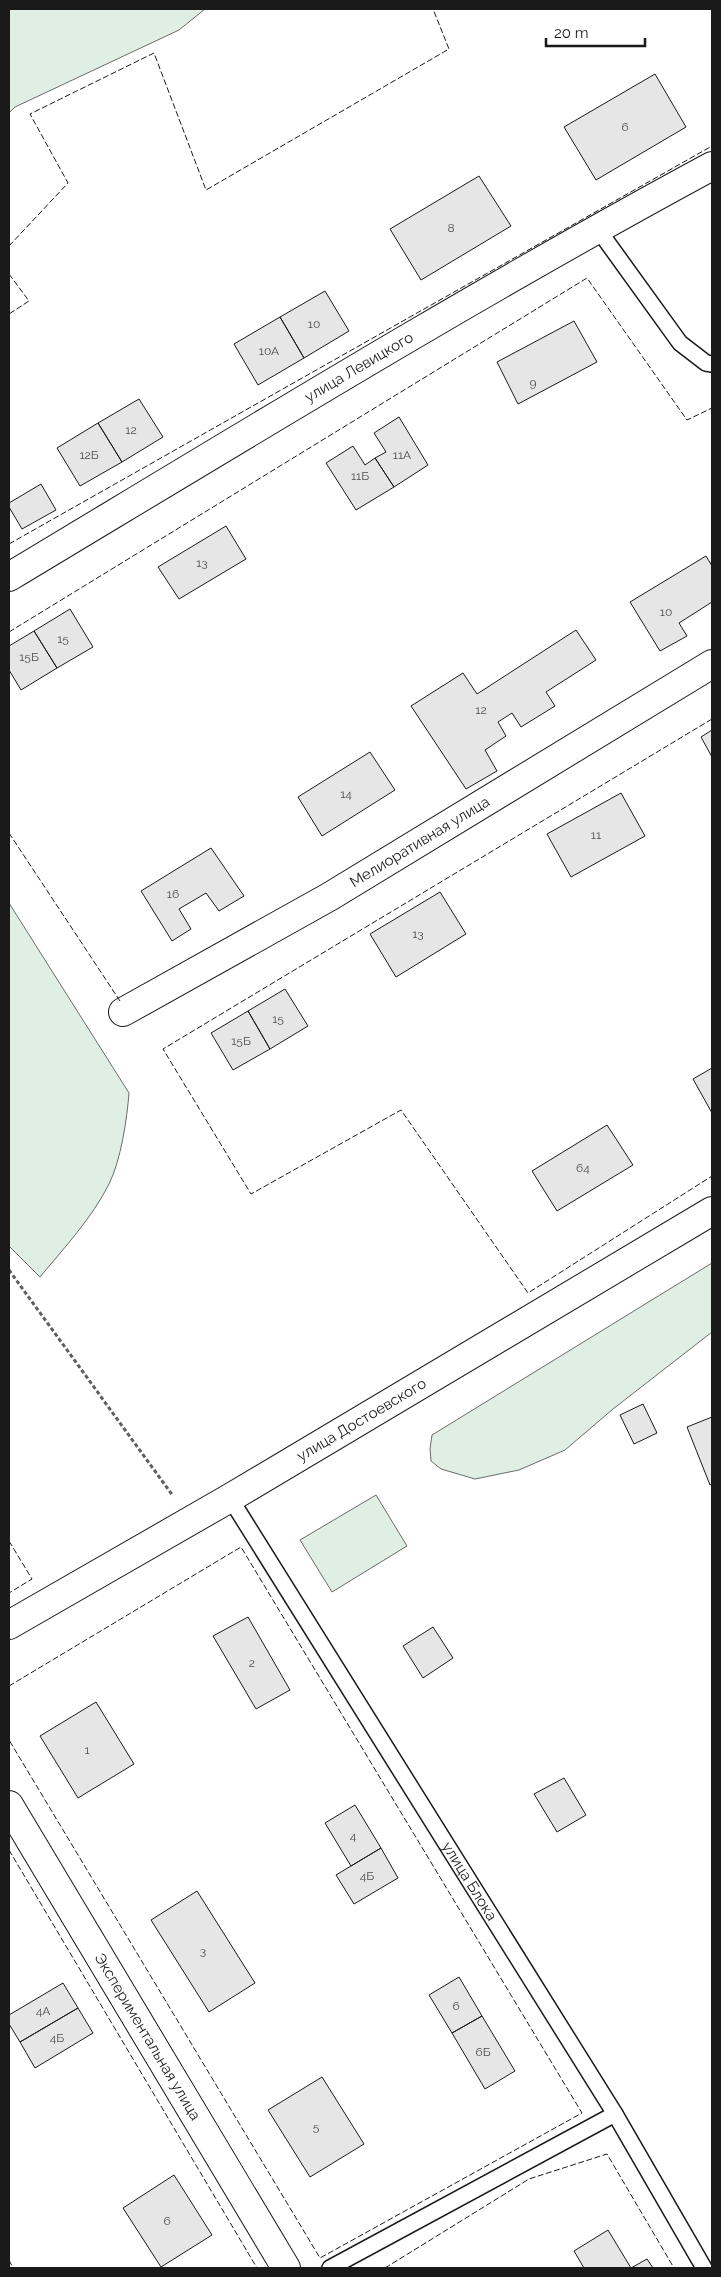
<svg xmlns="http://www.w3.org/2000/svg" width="721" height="2277" viewBox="0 0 721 2277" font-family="Raleway,sans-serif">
<rect width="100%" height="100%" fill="#fff"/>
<path fill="#e0efe3" stroke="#6a6a6a" d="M9,9H205L179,30L15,107L9,113Z
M9,903L129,1093C127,1119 121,1160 109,1184C92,1218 64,1248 40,1277L9,1246Z
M712,1263V1332L613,1409L565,1450L519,1470L475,1479L441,1469L431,1461L430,1449L432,1435Z
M376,1495L407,1546L332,1592L300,1540Z"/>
<path fill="#e6e6e6" stroke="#1a1a1a" d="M655,74L686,127L596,180L564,127Z
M479,176L511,226L421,280L390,229Z
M325,291L349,331L304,358L280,317Z
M280,317L304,358L258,385L234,344Z
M574,321L597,362L518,404L497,362Z
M139,399L163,437L122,462L98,423Z
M399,417L428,465L394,487L375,458L386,452L374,433Z
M98,423L122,462L80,486L57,448Z
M353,446L365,465L375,458L394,487L356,510L326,463Z
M41,484L56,510L22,529L9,507V503Z
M226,526L246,559L179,599L158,567Z
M706,556L712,566V602L679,623L687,636L660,651L630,602Z
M70,609L93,647L57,668L34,631Z
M576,630L596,660L546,692L555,706L521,727L512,713L498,722L506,736L485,750L497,771L466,789L411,706L463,673L477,694Z
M34,631L57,668L21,690L9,670V646Z
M712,730V757L701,737Z
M370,752L395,790L322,836L298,797Z
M621,793L645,836L571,877L547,834Z
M211,848L244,896L219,911L206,893L179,909L191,929L172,941L141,891Z
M440,892L466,934L396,977L370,934Z
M285,989L308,1026L270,1049L248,1011Z
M248,1011L270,1049L233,1070L211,1033Z
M712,1068V1113L693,1079Z
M607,1125L633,1165L557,1211L532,1171Z
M643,1404L657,1433L634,1444L620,1415Z
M712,1417V1484L710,1485L687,1427Z
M248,1617L290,1690L256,1709L213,1636Z
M433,1627L453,1658L423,1678L403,1646Z
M96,1702L134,1764L78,1798L40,1736Z
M564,1778L586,1815L557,1832L534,1794Z
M355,1805L381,1848L351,1866L325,1823Z
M381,1848L398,1878L354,1904L336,1875Z
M197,1891L255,1983L209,2012L151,1920Z
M459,1977L482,2016L452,2033L429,1995Z
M63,1983L78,2008L20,2042L9,2024V2015Z
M78,2008L93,2033L35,2068L20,2042Z
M482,2016L515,2071L485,2089L452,2033Z
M322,2077L364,2144L310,2177L268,2110Z
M174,2175L212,2235L161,2267L123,2208Z
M608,2230L631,2268L647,2259L653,2268H584L574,2251Z"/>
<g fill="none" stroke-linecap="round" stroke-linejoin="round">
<defs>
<g id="lane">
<path d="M597,228L680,343L706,363L712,364"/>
<path id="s1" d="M230,1498L615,2114L704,2268"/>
<path d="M330,2268L615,2114"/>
</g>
<g id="street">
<path id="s2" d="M9,577C242,437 473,295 712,166"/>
<path id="s3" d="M123,1012L329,897L712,664"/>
<path id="s4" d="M9,1805L286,2268"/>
</g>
<g id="secondary">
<path id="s5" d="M9,1625L230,1498L712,1211"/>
</g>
</defs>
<use href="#lane" stroke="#1a1a1a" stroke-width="18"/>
<use href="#street" stroke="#1a1a1a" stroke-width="30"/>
<use href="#secondary" stroke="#1a1a1a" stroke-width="30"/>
<path stroke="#5f5f5f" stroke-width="3" stroke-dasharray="4 2.5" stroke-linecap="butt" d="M9,1270L173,1496"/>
<use href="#lane" stroke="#fff" stroke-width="15"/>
<use href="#street" stroke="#fff" stroke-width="28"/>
<use href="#secondary" stroke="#fff" stroke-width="28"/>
<path stroke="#1a1a1a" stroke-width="1" stroke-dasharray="6 2.5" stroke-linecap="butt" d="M9,246L68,183L30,114L154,53L206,190L449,49L433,9
M9,274L29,301L9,314
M9,544L712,146
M9,632L587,278L687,420L712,408
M712,719L163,1049L251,1194L401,1110L528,1293L712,1176
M9,833L120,1001
M9,1541L32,1579L9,1593
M9,1686L241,1547L582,2113L320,2258L9,1740
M9,1850L257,2268
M9,2260L13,2268
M385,2268L529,2179L607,2154L674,2268"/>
</g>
<g text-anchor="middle" stroke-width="4" stroke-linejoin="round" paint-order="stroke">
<g font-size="12" fill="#4d4d4d">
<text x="625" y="131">6</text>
<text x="451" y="232">8</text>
<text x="314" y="328">10</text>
<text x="269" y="355">10А</text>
<text x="533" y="387">9</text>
<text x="131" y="434">12</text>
<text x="89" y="459">12Б</text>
<text x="402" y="459">11А</text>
<text x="360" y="480">11Б</text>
<text x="202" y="567">13</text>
<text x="666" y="616">10</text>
<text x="63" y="643">15</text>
<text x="29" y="661">15Б</text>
<text x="481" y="714">12</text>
<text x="346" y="798">14</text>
<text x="596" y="839">11</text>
<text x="173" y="898">16</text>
<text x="418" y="938">13</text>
<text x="278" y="1023">15</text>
<text x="241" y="1045">15Б</text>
<text x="583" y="1172">64</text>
<text x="252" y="1667">2</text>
<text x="87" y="1754">1</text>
<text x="353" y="1840">4</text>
<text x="367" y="1880">4Б</text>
<text x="203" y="1955">3</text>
<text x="456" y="2010">6</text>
<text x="43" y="2015">4А</text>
<text x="57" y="2042">4Б</text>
<text x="483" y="2056">6Б</text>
<text x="316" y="2131">5</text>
<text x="167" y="2225">6</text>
</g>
<g font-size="15" fill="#1a1a1a" stroke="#fff">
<text dy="5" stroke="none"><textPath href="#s2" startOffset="408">улица Левицкого</textPath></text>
<text dy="5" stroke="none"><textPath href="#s3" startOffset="342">Мелиоративная улица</textPath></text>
<text dy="5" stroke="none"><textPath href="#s5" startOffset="408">улица Достоевского</textPath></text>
<text dy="5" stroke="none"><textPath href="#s1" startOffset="452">улица Блока</textPath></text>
<text dy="5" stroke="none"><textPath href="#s4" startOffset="270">Экспериментальная улица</textPath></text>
</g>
</g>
<rect width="721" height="2277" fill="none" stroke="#1a1a1a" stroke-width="20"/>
<path d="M546 38v8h99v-8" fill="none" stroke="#1a1a1a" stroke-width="2.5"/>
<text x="554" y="38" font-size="15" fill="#1a1a1a" stroke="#ffffff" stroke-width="4" paint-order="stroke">20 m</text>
</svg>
